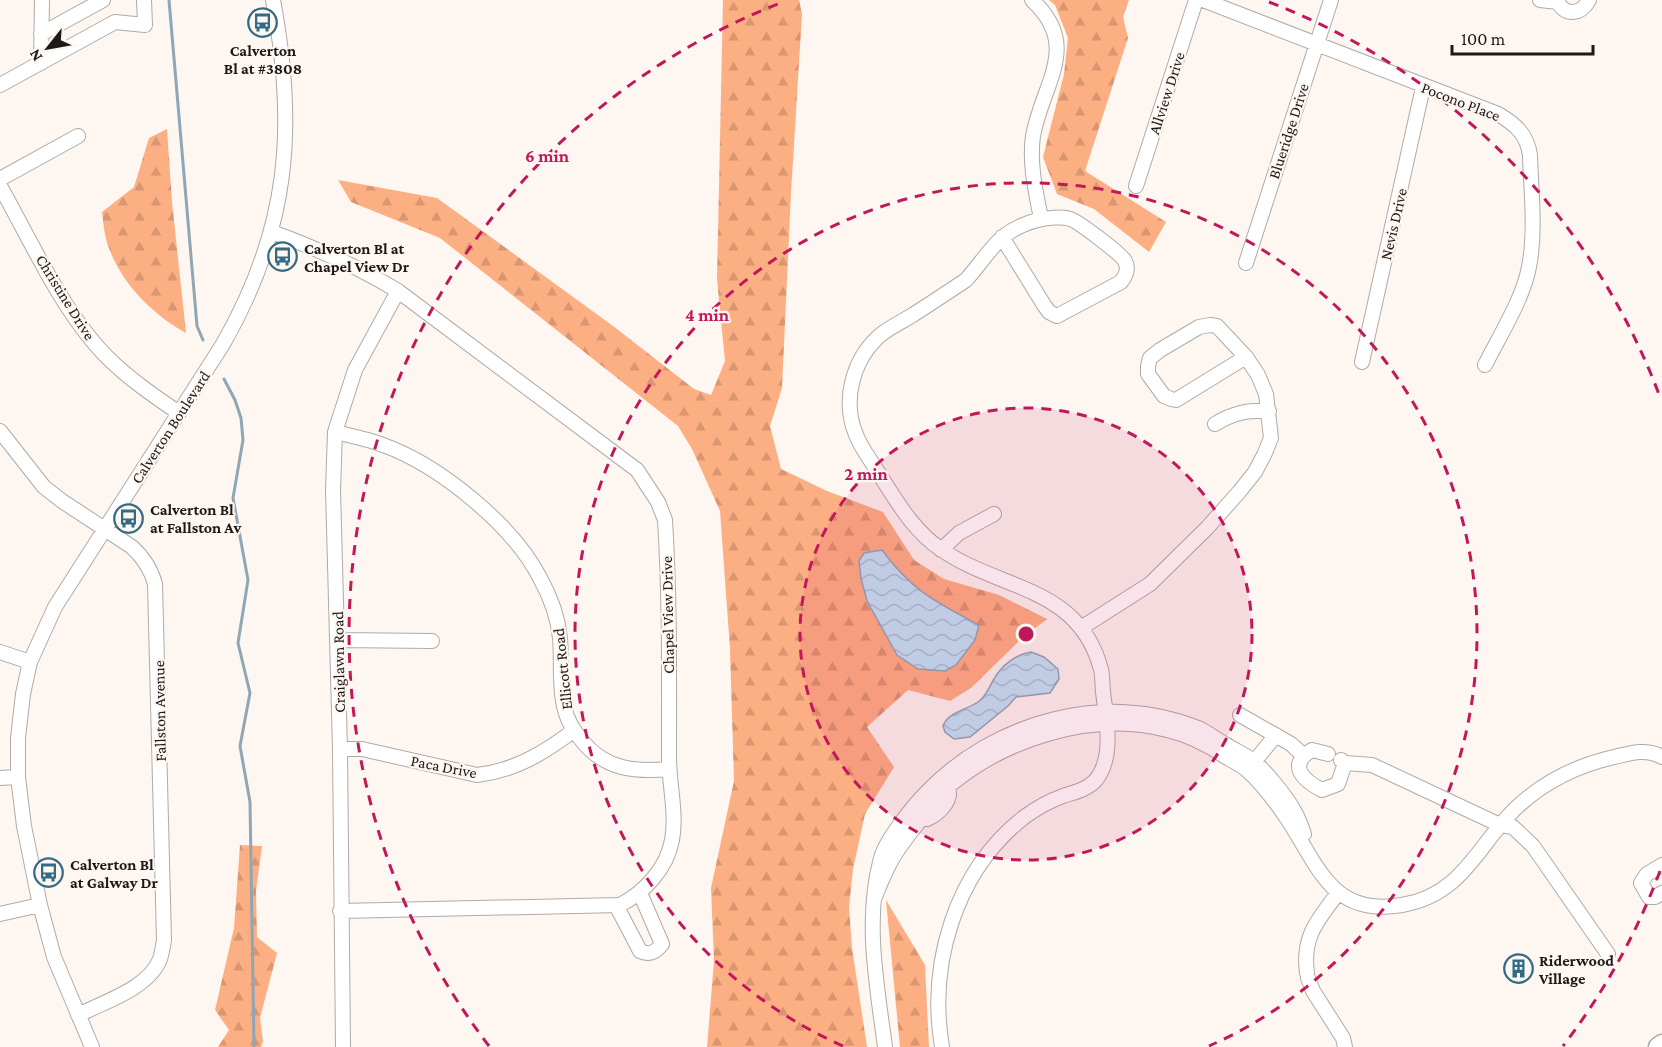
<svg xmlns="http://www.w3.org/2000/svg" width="1662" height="1047" viewBox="0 0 1662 1047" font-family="'Crimson Pro',serif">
<defs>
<pattern id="forest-firs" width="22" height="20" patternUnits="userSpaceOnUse" patternTransform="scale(1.5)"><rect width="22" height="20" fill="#fdaf84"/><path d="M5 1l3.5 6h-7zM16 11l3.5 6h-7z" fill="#d89671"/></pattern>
<pattern id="water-waves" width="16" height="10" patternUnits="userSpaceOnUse" patternTransform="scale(1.5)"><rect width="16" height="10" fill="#c0e4f8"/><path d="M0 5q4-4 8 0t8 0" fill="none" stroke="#a4c3d4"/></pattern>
</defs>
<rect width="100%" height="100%" fill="#fdf6f1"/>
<path fill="url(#forest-firs)" d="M723,0H799L802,14L791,193L782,388L770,426L781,469L827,491L883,512L914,560L944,579L999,595L1047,619L1021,639L971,688L950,701L908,690L867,727L894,767L865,814L853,869L849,907L852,948L867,1047H707L714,961L711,888L734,781L730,649L720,511L692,449L678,426L440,238L351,202L338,180L437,198L613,326L694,389L711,395L725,361L717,279Z
M1049,0H1129L1123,17L1128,38L1085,171L1166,222L1149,252L1094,209L1057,194L1043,157L1064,74L1068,38L1055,5Z
M167,129L172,202L186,333C151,314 117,279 106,239C104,230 103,221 102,212L134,187L149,138Z
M240,845L262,846L256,891L257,937L277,953L260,1018L263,1042L261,1047H218L229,1030L215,1010L234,928Z
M886,900L925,965L929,1047H900Z"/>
<path fill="url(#water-waves)" stroke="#8fa7b5" stroke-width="1.5" d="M882,550C912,591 936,602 979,625L975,640L956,665L945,671L918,669L897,655L867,601L861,578L859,561L864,553Z
M1031,652L1044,657L1058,669L1059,679L1050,693L1016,697L1008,706L970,737L954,739L945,732L943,726C948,712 966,710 978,702C986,697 989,687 994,679C1001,666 1016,654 1031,652Z"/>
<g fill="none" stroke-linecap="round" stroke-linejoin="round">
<path stroke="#8fa7b5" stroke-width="3" d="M169,0L197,326L203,340
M224,379L235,400L241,418L243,440L233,498L248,580L238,643L250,693L240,746L250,802L254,1047"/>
<defs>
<path id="minor" d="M1032,0C1082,46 1042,84 1033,136C1029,164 1036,192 1041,219
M1203,0L1498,114C1515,124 1527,134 1530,155C1531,191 1536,231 1529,267C1523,299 1500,335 1485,365
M1540,0L1558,2
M1557,0C1564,17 1581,15 1589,0
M41,34L103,0
M41,63L42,0
M0,85L115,22L145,25L144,0
M0,179L78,136
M0,186C31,241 63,313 107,357C128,378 154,396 179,413
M1136,186L1196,0
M272,232C316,248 357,266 398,291L637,470L658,502L665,520C670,599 669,679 669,758C669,784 677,814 672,840C667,868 645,892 620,905L340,911
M1246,263L1331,0
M1362,362L1423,87
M1215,424C1233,413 1247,410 1269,411
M0,431L44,487L62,501L132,547C144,558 151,569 155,584L164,940C163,946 162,953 160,959C149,988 104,1002 78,1015
M335,432C351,436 368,439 383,445C439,465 513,525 540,578C550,596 558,618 560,638C562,661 559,684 564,706C567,721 574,731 583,742C606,770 636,772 669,769
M941,550L959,533L994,514
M1081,628L1150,584L1207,528L1239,492L1255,472L1264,455L1271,438L1266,394L1258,375L1246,357L1217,326L1210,325L1199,327L1160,350L1150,358L1148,366V374L1164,396L1171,399L1176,400L1246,357
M338,640L432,641
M0,652L30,662
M1240,715L1291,744L1303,755
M340,749H362L477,775C514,771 544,753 573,731
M1328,754L1312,750C1286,765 1304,781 1322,790L1338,784L1345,763L1341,760
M1345,763L1372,765L1500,825L1513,827L1533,846L1608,954
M1249,768L1276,735
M0,778L18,777
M927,819C939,814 957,797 945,784
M1662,865L1647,874L1641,883L1649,897H1655L1662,893
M874,899C879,887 884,874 890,863C898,847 911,832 922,818C928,810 933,801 940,794C998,740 1090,710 1167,730C1189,735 1208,745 1226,757C1233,761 1241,765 1247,770C1261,782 1275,801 1286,817C1318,864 1330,917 1402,905C1463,895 1478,844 1517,807C1544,782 1579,765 1614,757C1631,753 1646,748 1662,757
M616,905L640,951C650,956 656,952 662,944L640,893
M0,914L40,905
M1307,973C1302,937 1317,921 1338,893
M1308,978L1313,991L1343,1038L1345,1047
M92,1047L54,957L40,905L24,826L18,777V738L23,694L30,662L55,607L223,344C289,229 297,128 273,0
M343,1047L340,749L333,490L335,432L355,370L398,291
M885,1047C877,985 864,920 881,858C886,840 913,806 927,792C994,722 1106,690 1198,728C1207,732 1216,739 1225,744C1234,750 1244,754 1252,760C1263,768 1287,797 1293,809C1298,816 1301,826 1304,834
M942,1047C928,964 955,872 1023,818C1035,809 1049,801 1063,796C1075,792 1086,790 1095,781C1115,758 1106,718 1103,692C1102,683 1103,674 1100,666C1077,586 1000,590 942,550C913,531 896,500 878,472C870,459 860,447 855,432C843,401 852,362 877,338C886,329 900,323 911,316C930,304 948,292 966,280C991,252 998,230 1038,220C1046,218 1063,216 1070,219C1078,221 1121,254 1125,261C1129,269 1126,275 1121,282L1057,316L1049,312L1044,305L1002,237"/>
<path id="major" d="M1658,1047L1662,1044"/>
</defs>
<use href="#minor" stroke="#b1aaa6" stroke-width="16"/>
<use href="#major" stroke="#b1aaa6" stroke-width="21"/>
<use href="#minor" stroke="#fff" stroke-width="14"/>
<use href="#major" stroke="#fff" stroke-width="18"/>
</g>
<circle cx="1026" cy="634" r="226" fill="#c2185b" fill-opacity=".12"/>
<g fill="none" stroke="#c2185b" stroke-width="3" stroke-dasharray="10 8">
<circle cx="1026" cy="634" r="226"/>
<path d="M843 1046A451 451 0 1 1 1209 1046"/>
<path d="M1660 871A677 677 0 0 1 1563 1046M489 1046A677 677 0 0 1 783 2M1269 2A677 677 0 0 1 1660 397"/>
</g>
<defs>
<symbol id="bus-ring" viewBox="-11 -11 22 22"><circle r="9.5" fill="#fdf6f1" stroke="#336b85" stroke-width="1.5"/><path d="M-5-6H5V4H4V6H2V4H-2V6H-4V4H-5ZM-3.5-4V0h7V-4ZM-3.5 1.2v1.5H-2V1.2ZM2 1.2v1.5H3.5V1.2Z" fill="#336b85"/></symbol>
<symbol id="building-ring" viewBox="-11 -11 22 22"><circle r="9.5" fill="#fdf6f1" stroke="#336b85" stroke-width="1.5"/><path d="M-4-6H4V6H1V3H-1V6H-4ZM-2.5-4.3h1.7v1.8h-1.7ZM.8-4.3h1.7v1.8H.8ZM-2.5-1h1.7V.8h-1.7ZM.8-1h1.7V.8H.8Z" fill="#336b85"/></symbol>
</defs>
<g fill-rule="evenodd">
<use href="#bus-ring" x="246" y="6" width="33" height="33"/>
<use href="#bus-ring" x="266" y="240" width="33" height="33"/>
<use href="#bus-ring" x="112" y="502" width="33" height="33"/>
<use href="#bus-ring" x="32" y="856" width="33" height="33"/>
<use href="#building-ring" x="1502" y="952" width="33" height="33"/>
</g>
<g text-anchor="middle" stroke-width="4.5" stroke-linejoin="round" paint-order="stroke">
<g font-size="16" font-weight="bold" fill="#1c1918" stroke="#fdf6f1" text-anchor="start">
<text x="263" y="56" text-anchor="middle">Calverton<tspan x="263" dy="18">Bl at #3808</tspan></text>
<text x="304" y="254">Calverton Bl at<tspan x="304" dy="18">Chapel View Dr</tspan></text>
<text x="150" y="515">Calverton Bl<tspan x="150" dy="18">at Fallston Av</tspan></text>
<text x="70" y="870">Calverton Bl<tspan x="70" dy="18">at Galway Dr</tspan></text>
<text x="1539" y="966">Riderwood<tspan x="1539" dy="18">Village</tspan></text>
</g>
<g font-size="16" fill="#1c1918" stroke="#fdf6f1">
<text transform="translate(1166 93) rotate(-72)" y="6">Allview Drive</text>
<text transform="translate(1461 101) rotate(21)" y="6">Pocono Place</text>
<text transform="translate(1288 131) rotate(-72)" y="6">Blueridge Drive</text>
<text transform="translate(1393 224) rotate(-77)" y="6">Nevis Drive</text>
<text transform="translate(66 297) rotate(58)" y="6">Christine Drive</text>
<text transform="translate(170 427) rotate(-57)" y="6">Calverton Boulevard</text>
<text transform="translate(667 615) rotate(-91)" y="6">Chapel View Drive</text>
<text transform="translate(338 662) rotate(-91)" y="6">Craiglawn Road</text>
<text transform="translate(562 669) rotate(-96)" y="6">Ellicott Road</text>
<text transform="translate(159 711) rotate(-91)" y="6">Fallston Avenue</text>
<text transform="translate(444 766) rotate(11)" y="6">Paca Drive</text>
</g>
</g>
<circle cx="1026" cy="634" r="9" fill="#c2185b" stroke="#fdf6f1" stroke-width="3"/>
<g font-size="18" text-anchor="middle" font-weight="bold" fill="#c2185b" stroke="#fdf6f1" stroke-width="4.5" stroke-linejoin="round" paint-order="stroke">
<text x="547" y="162">6 min</text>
<text x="707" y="321">4 min</text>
<text x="866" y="480">2 min</text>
</g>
<g transform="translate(48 48) rotate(239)" stroke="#fdf6f1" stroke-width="4.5" paint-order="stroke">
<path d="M0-4.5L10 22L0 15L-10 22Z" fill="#1c1918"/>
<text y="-9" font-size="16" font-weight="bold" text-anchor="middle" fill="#1c1918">N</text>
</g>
<path d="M1452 45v9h141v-9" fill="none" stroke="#1c1918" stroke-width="3"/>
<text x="1461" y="45" font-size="18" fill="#1c1918" stroke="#fdf6f1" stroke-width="4.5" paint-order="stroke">100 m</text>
</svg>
